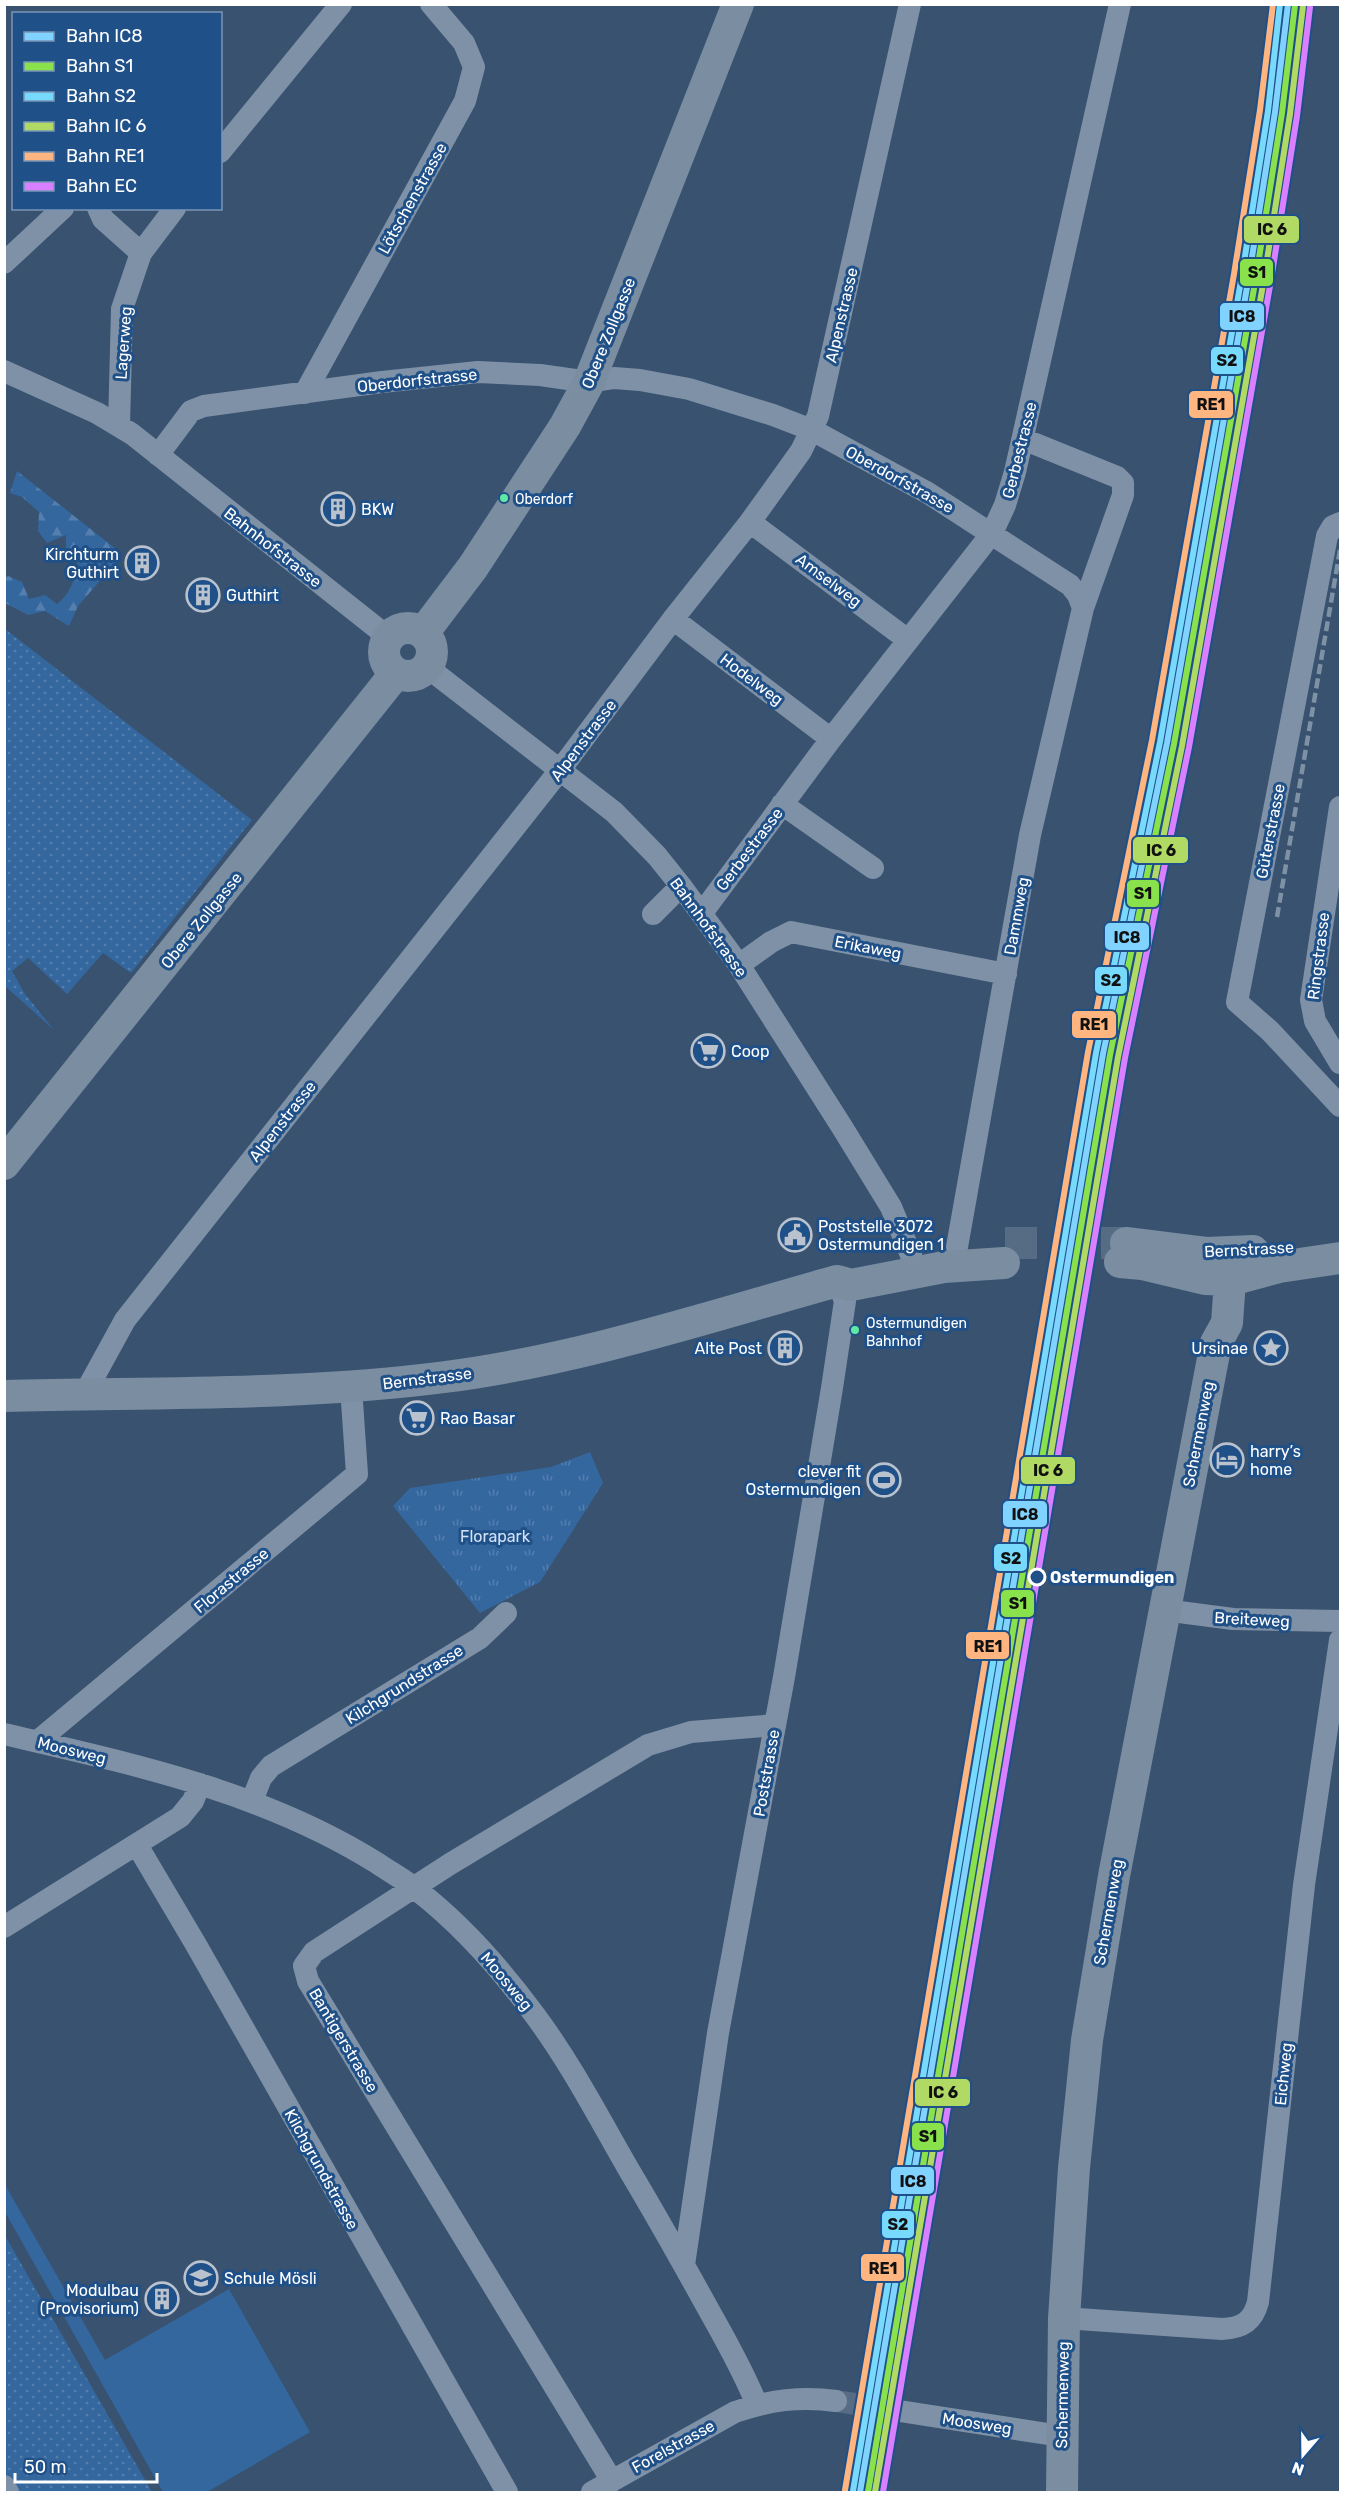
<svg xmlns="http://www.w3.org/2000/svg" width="1345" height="2497" viewBox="0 0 1345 2497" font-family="Rubik,sans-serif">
<defs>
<pattern id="grass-dots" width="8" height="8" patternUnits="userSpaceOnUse" patternTransform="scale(1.5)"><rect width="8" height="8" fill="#35679f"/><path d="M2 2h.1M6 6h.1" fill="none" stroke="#537ead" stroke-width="1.8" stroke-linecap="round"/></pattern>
<pattern id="forest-firs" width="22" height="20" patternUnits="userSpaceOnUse" patternTransform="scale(1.5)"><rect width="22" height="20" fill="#35679f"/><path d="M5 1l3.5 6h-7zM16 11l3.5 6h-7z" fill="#537ead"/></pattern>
<pattern id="park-tufts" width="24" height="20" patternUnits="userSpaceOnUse" patternTransform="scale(1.5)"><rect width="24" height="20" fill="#35679f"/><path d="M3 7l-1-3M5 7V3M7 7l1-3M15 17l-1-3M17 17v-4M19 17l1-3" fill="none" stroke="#537ead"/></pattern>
</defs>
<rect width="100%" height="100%" fill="#385270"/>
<path fill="url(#grass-dots)" d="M5,629L252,820L131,973L103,953L67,994L28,958L12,971L25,994L54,1030L5,986Z
M4,2234L152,2492H5Z"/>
<path fill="url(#forest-firs)" d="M17,471L116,549L120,558L78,606L69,626L45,611L28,615L5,603V578L8,576L22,582L29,599L45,595L57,604C69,596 75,578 79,565L66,554V535L47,543L38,531L39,512L22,497L10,493Z"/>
<path fill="url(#park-tufts)" d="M590,1452L603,1483L540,1582L480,1613L393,1506L410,1488L551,1467Z"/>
<path fill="#35679f" d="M4,2183L105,2360L229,2289L310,2432L207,2492H163L5,2212Z"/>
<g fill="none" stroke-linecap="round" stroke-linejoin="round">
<path stroke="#566c85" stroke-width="22" stroke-dasharray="22 11" stroke-linecap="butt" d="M836,2401L893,2410"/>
<path stroke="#566c85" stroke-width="32" stroke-dasharray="32 16" stroke-linecap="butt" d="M1005,1243H1122"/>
<path stroke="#7f91a6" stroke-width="22" d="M220,152L341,4
M98,208L103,219L141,253L122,309L119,426
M141,253L175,208
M4,263L63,208
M4,371L97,413L132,434L388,637
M305,393L465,101L474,67L464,43L431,4
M158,455L191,411L204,406L382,382L478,372L540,375L589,382L614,378L640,380L689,389L773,415L812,430L928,493L1070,585L1078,595L1083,608
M750,522L908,640
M1340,523L1333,526L1327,536L1237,1002L1270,1031L1340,1106
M673,619L831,739
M427,667L614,812L657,856L681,886L739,965L842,1127L891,1207L911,1255
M782,804L873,868
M1340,807L1311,1000L1315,1021L1340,1063
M702,913L831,739L992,533L1005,505L1015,472L1120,4
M653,914L681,886
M739,965L771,942L791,932L1006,974
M957,1247L1030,835L1083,608L1123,495V483L1117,477L1023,439
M85,1393L125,1320L560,770L673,619L750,522L801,451L818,416L910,4
M1164,1610L1233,1619L1340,1621
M4,1734C133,1764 264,1792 377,1863C390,1872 405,1880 417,1890C462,1925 500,1968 534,2014C570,2062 599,2118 629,2170C657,2217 684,2265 711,2314C728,2344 744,2373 757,2405
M38,1741L357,1474L351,1387
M252,1801L261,1778L271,1766L480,1638L506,1613
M137,1845L195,1943L507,2492
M4,1927L180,1817L193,1801L200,1784
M684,2265L718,2033L784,1677L832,1388L845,1301L837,1281
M1064,2318L1222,2329C1243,2328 1253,2321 1258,2302L1304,1885L1340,1640
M893,2410L1061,2436
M612,2481L308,1981L304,1966L314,1952L450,1864L648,1745L691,1732L775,1725
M4,2486L8,2492
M592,2492L735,2412C769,2400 800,2396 836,2401"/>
<path stroke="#7a8da1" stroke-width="32" d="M384 652a24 24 0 1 1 48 0a24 24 0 1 1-48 0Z
M423,633L473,567L565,426L589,382L738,4
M4,1164L396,673
M1126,1243L1206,1253L1253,1251
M1120,1262L1142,1264L1205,1279L1231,1280L1279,1267L1340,1258
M4,1396C151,1392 299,1396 445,1377C578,1360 708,1317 837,1281L851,1285L944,1267L1004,1263
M1062,2492L1064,2318L1074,2168L1087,2040L1114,1876L1216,1343L1227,1323L1232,1252"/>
<path stroke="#7f91a4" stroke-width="4.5" stroke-dasharray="10 4.5" stroke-linecap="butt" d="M1218,375L1268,73L1275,4
M1277,917L1340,550
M897,2193L901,2171
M847,2492L879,2302"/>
<defs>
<path id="rail-1" d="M860,2492L1103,1054L1167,743L1249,276L1275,112L1288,4"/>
<path id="rail-2" d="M868,2492L1110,1055L1174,744L1256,277L1282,113L1295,5"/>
<path id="rail-3" d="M853,2491L1096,1053L1160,742L1242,275L1268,111L1280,4"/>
<path id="rail-4" d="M875,2492L1118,1057L1182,746L1264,279L1290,114L1303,6"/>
<path id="rail-5" d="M845,2490L1088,1052L1152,740L1234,274L1260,110L1273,4"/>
<path id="rail-6" d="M883,2492L1125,1058L1189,747L1271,280L1297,116L1310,7"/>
</defs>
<use href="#rail-1" stroke="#205088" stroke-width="10"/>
<use href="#rail-2" stroke="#205088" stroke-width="10"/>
<use href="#rail-3" stroke="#205088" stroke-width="10"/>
<use href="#rail-4" stroke="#205088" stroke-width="10"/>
<use href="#rail-5" stroke="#205088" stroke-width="10"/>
<use href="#rail-6" stroke="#205088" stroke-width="10"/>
<use href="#rail-1" stroke="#80d2ff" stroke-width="6"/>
<use href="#rail-2" stroke="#89e24c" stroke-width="6"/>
<use href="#rail-3" stroke="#77d9fb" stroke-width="6"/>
<use href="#rail-4" stroke="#b1da64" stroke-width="6"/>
<use href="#rail-5" stroke="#ffb580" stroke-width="6"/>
<use href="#rail-6" stroke="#d880ff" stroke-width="6"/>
</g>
<defs>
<symbol id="building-ring" viewBox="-11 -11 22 22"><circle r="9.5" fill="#205088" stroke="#b9c2cd" stroke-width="1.5"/><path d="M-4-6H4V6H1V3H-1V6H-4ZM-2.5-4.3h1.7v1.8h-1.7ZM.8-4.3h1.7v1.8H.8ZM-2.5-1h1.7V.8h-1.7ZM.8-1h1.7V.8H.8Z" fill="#b9c2cd"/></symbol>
<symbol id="supermarket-ring" viewBox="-11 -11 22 22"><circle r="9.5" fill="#205088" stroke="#b9c2cd" stroke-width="1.5"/><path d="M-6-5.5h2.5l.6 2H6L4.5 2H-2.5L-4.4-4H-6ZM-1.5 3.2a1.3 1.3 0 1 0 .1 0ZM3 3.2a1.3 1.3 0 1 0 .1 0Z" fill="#b9c2cd"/></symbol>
<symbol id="civic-ring" viewBox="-11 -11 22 22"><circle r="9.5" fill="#205088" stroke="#b9c2cd" stroke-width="1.5"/><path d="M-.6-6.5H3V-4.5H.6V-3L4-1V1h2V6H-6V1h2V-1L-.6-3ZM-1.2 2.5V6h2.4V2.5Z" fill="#b9c2cd"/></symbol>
<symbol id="sight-ring" viewBox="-11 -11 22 22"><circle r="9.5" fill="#205088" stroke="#b9c2cd" stroke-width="1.5"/><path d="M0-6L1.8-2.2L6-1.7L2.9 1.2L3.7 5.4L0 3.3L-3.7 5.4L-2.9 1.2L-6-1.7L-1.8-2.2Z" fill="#b9c2cd"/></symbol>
<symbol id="hotel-ring" viewBox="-11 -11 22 22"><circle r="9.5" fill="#205088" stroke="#b9c2cd" stroke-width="1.5"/><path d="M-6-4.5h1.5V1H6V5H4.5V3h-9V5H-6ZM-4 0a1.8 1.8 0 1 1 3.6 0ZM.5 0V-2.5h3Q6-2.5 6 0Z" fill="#b9c2cd"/></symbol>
<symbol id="stadium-ring" viewBox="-11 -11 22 22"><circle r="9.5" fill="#205088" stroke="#b9c2cd" stroke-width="1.5"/><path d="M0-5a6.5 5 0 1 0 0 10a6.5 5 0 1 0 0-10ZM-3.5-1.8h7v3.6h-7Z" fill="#b9c2cd"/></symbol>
<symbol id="school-ring" viewBox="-11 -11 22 22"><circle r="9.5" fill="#205088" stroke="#b9c2cd" stroke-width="1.5"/><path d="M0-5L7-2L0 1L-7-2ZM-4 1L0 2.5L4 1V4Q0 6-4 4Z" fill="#b9c2cd"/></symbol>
</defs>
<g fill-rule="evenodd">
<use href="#building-ring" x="319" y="490" width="38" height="38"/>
<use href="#building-ring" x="123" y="544" width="38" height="38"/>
<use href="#building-ring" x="184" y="576" width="38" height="38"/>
<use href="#supermarket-ring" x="689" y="1032" width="38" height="38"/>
<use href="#civic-ring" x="776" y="1216" width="38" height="38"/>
<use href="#building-ring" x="766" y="1329" width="38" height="38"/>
<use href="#sight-ring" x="1252" y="1329" width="38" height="38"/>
<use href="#supermarket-ring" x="398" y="1399" width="38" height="38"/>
<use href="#hotel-ring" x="1208" y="1441" width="38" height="38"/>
<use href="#stadium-ring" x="865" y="1461" width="38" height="38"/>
<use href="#school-ring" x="182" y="2259" width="38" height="38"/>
<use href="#building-ring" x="143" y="2280" width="38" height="38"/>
</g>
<g fill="#60e9a3" stroke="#205088" stroke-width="2">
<circle cx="504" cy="498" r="5"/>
<circle cx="855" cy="1330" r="5"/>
</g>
<circle fill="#205088" stroke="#fff" stroke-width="3" cx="1037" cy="1577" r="8"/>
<g text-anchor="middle" stroke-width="6" stroke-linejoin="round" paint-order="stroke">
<g font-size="14" fill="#fff" stroke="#205088" text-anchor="start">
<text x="515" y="504">Oberdorf</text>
<text x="866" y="1328">Ostermundigen<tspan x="866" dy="18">Bahnhof</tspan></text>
</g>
<g font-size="16" fill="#fff" stroke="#205088">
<text transform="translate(412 198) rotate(-61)" y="6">Lötschenstrasse</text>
<text transform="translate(841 315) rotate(-77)" y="6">Alpenstrasse</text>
<text transform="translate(608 333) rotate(-68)" y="6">Obere Zollgasse</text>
<text transform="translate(123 343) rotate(-86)" y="6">Lagerweg</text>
<text transform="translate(417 380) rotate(-6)" y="6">Oberdorfstrasse</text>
<text transform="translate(1019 450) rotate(-76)" y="6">Gerbestrasse</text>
<text transform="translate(900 479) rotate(29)" y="6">Oberdorfstrasse</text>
<text transform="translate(273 547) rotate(38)" y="6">Bahnhofstrasse</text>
<text transform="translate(829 580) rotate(37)" y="6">Amselweg</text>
<text transform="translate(752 679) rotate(37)" y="6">Hodelweg</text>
<text transform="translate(583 740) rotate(-53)" y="6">Alpenstrasse</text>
<text transform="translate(1270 831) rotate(-79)" y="6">Güterstrasse</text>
<text transform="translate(749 849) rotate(-53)" y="6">Gerbestrasse</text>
<text transform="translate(1016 916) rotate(-80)" y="6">Dammweg</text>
<text transform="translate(201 920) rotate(-51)" y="6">Obere Zollgasse</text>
<text transform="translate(709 927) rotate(54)" y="6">Bahnhofstrasse</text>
<text transform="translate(868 947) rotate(11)" y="6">Erikaweg</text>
<text transform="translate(1318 956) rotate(-83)" y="6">Ringstrasse</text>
<text transform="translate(282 1121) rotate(-52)" y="6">Alpenstrasse</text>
<text transform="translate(1249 1249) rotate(-3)" y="6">Bernstrasse</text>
<text transform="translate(427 1378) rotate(-7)" y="6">Bernstrasse</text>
<text transform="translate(1198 1434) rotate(-79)" y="6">Schermenweg</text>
<text transform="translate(231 1580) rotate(-40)" y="6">Florastrasse</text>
<text transform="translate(1252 1619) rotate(3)" y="6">Breiteweg</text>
<text transform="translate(404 1684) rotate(-32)" y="6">Kilchgrundstrasse</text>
<text transform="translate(72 1750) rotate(14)" y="6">Moosweg</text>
<text transform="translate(766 1773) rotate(-80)" y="6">Poststrasse</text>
<text transform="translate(1108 1912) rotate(-80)" y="6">Schermenweg</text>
<text transform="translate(507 1981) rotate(50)" y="6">Moosweg</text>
<text transform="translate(344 2040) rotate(59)" y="6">Bantigerstrasse</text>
<text transform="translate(1283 2074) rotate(-84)" y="6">Eichweg</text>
<text transform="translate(322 2169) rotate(61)" y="6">Kilchgrundstrasse</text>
<text transform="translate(1062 2395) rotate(-89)" y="6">Schermenweg</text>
<text transform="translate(977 2423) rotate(9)" y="6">Moosweg</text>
<text transform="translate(673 2446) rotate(-29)" y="6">Forelstrasse</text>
</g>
<g font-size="16" fill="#fff" stroke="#205088" text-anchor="start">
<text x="361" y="515">BKW</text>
<text x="119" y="560" text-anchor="end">Kirchturm<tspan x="119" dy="18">Guthirt</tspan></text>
<text x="226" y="601">Guthirt</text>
<text x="731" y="1057">Coop</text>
<text x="818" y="1232">Poststelle 3072<tspan x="818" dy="18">Ostermundigen 1</tspan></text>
<text x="762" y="1354" text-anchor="end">Alte Post</text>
<text x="1248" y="1354" text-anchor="end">Ursinae</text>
<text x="440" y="1424">Rao Basar</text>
<text x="1250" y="1457">harry’s<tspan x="1250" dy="18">home</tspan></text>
<text x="861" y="1477" text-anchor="end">clever fit<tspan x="861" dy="18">Ostermundigen</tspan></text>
<text x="224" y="2284">Schule Mösli</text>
<text x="139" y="2296" text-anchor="end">Modulbau<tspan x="139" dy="18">(Provisorium)</tspan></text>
</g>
<g font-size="16" fill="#d0e3f8" stroke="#205088">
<text x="495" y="1542">Florapark</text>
</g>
<g font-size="16" font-weight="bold" fill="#fff" stroke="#205088" text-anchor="start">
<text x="1050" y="1583">Ostermundigen</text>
</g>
</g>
<g stroke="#205088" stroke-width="2">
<rect x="1243" y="215" width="57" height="29" rx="6" fill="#b1da64"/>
<rect x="1239" y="258" width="35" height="29" rx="6" fill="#89e24c"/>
<rect x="1219" y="302" width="46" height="29" rx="6" fill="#80d2ff"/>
<rect x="1210" y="346" width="34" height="29" rx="6" fill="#77d9fb"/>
<rect x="1188" y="390" width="46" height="29" rx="6" fill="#ffb580"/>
<rect x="1132" y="836" width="57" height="28" rx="6" fill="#b1da64"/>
<rect x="1126" y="879" width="34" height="29" rx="6" fill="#89e24c"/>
<rect x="1104" y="922" width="46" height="29" rx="6" fill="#80d2ff"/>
<rect x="1094" y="966" width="34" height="29" rx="6" fill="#77d9fb"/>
<rect x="1071" y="1010" width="46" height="29" rx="6" fill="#ffb580"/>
<rect x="1020" y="1456" width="56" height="29" rx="6" fill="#b1da64"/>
<rect x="1002" y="1500" width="46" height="28" rx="6" fill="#80d2ff"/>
<rect x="993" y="1543" width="35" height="29" rx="6" fill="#77d9fb"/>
<rect x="1000" y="1589" width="35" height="29" rx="6" fill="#89e24c"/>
<rect x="965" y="1631" width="45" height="29" rx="6" fill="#ffb580"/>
<rect x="914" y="2078" width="57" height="29" rx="6" fill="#b1da64"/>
<rect x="911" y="2122" width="34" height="29" rx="6" fill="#89e24c"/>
<rect x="890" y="2166" width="45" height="29" rx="6" fill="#80d2ff"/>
<rect x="881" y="2210" width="34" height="29" rx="6" fill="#77d9fb"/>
<rect x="860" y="2253" width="45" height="29" rx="6" fill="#ffb580"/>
</g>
<g font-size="16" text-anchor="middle" font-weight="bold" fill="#111">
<text x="1272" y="235">IC 6</text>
<text x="1257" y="278">S1</text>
<text x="1242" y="322">IC8</text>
<text x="1227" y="366">S2</text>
<text x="1211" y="410">RE1</text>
<text x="1161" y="856">IC 6</text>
<text x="1143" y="899">S1</text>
<text x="1127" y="943">IC8</text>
<text x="1111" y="986">S2</text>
<text x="1094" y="1030">RE1</text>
<text x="1048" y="1476">IC 6</text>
<text x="1025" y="1520">IC8</text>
<text x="1011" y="1564">S2</text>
<text x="1018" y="1609">S1</text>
<text x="988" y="1652">RE1</text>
<text x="943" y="2098">IC 6</text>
<text x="928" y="2142">S1</text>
<text x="913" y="2187">IC8</text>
<text x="898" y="2230">S2</text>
<text x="883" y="2274">RE1</text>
</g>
<rect width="1345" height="2497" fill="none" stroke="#ffffff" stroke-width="12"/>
<rect x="12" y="12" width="210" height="198" fill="#205088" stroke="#7996b8" stroke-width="1.5"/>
<rect x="24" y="32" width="30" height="9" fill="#80d2ff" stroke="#7996b8" stroke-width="1.5"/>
<text x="66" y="42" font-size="18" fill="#ffffff">Bahn IC8</text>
<rect x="24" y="62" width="30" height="9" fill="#89e24c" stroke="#7996b8" stroke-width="1.5"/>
<text x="66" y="72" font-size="18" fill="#ffffff">Bahn S1</text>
<rect x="24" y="92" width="30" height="9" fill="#77d9fb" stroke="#7996b8" stroke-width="1.5"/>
<text x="66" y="102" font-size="18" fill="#ffffff">Bahn S2</text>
<rect x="24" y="122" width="30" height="9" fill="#b1da64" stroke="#7996b8" stroke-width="1.5"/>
<text x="66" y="132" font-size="18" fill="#ffffff">Bahn IC 6</text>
<rect x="24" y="152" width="30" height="9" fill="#ffb580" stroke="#7996b8" stroke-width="1.5"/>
<text x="66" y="162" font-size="18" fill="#ffffff">Bahn RE1</text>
<rect x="24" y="182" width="30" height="9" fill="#d880ff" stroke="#7996b8" stroke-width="1.5"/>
<text x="66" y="192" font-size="18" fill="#ffffff">Bahn EC</text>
<g transform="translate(1303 2455) rotate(200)" stroke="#205088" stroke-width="4.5" paint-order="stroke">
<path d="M0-4.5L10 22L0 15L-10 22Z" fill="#ffffff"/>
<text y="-9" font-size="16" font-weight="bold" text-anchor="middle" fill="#ffffff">N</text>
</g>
<path d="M15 2473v9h142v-9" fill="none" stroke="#ffffff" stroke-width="3"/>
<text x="24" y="2473" font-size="18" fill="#ffffff" stroke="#205088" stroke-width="4.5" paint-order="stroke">50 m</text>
</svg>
